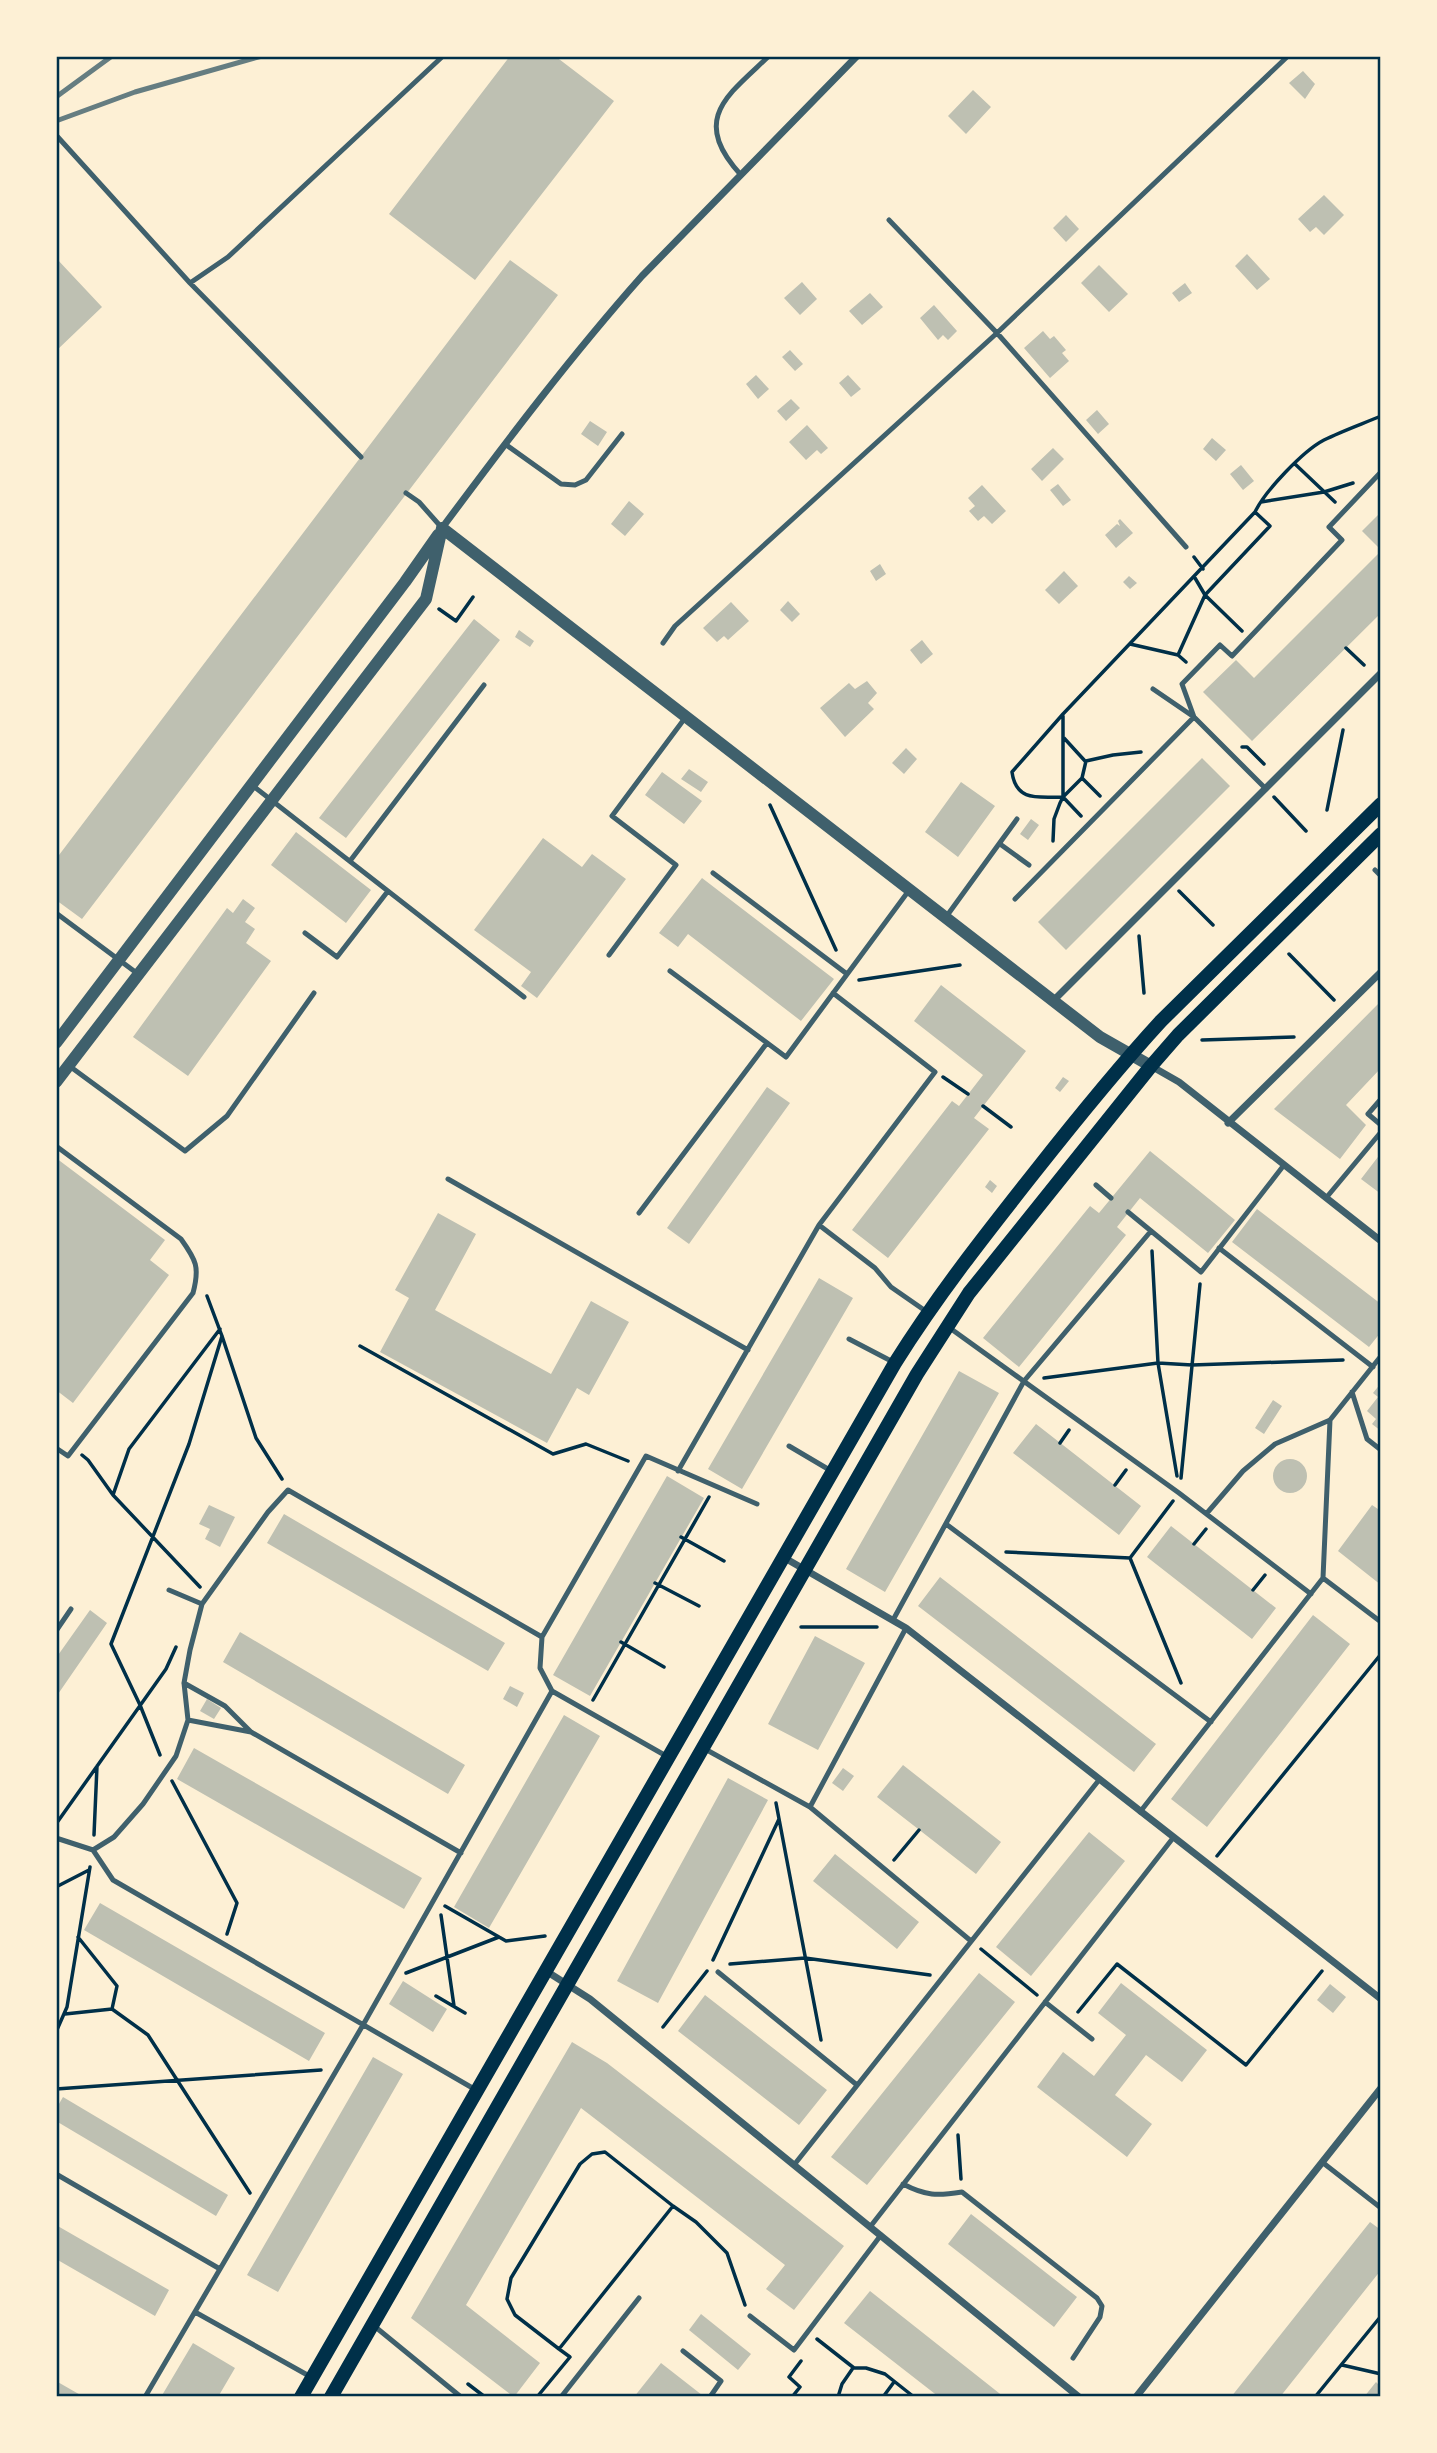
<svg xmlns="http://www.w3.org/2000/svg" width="1437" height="2453" viewBox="0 0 1437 2453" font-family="'Noto Sans',sans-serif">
<rect width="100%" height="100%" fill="#fdf0d5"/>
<path fill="#bec0b2" d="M510,56H555L614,101L475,280L389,214Z
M1303,71L1315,84L1305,99L1289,83Z
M973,90L991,107L966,134L948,116Z
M1324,195L1344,215L1324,235L1316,227L1310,232L1298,219Z
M1066,215L1079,229L1066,242L1053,228Z
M1247,254L1270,279L1257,290L1235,266Z
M56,258L102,307L56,351Z
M510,260L558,295L82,919L56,900V859Z
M1099,265L1128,294L1109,312L1081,283Z
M802,282L817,299L800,315L784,298Z
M1185,283L1192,293L1179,302L1172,293Z
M870,293L883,307L862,325L849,311Z
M934,305L957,331L948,340L943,335L938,340L920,318Z
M1043,331L1050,339L1054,336L1066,350L1062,353L1069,361L1050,378L1024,348Z
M790,350L803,364L795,371L782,357Z
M756,375L769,389L758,399L746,384Z
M848,375L861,389L851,397L839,383Z
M791,399L800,408L786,421L777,411Z
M1097,410L1109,424L1098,434L1086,420Z
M590,421L607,432L598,446L581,434Z
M807,425L828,448L821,454L817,450L806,460L789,442Z
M1212,438L1226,450L1216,461L1203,449Z
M1053,448L1064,459L1042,481L1031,469Z
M1241,465L1254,481L1243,490L1230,474Z
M1058,484L1071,500L1063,506L1050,490Z
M982,485L1006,511L992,524L984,516L978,521L969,511L975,506L968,498Z
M629,501L644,514L625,536L611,524Z
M1381,512V550L1362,531Z
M1120,519L1133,533L1116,548L1105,535L1117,524L1120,526L1118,521Z
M1381,551V613L1252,741L1203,692L1236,660L1254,678Z
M880,564L886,574L876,581L870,571Z
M1064,571L1078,586L1059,604L1045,590Z
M1129,576L1137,583L1130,589L1123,582Z
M788,601L800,614L792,622L780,610Z
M731,602L749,621L728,640L724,636L717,642L703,628Z
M474,619L500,640L346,838L319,818Z
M519,630L534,641L530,647L515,637Z
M922,640L933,654L921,664L910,650Z
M867,681L877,693L868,703L874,709L845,737L820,708L849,683L855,689Z
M906,748L917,759L904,774L892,763Z
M1202,758L1230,786L1066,950L1038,922Z
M689,769L708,782L701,792L681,779Z
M662,772L702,801L684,824L645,795Z
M961,782L995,806L958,857L925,832Z
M1031,819L1039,825L1028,840L1020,834Z
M296,832L371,890L346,923L271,865Z
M543,838L582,867L592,854L626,879L537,998L521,986L531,972L474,930Z
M702,878L834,979L801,1021L688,934L678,947L659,933Z
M243,899L255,908L245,922L255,929L246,943L271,961L188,1076L133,1037L227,908L233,913Z
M941,985L1026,1051L974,1118L989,1129L888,1258L852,1230L952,1101L959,1106L983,1075L914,1021Z
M1381,1001V1068L1346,1105L1366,1125L1340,1159L1274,1109Z
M1063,1077L1069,1081L1060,1092L1055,1088Z
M767,1087L790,1103L689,1244L667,1228Z
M1150,1151L1235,1220L1208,1253L1140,1198L1117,1227L1126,1235L1019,1367L983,1338L1090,1206L1099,1213Z
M1381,1153V1194L1361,1179Z
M56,1158L165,1240L150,1260L169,1275L73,1403L56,1390Z
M990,1180L997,1186L992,1193L985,1187Z
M1257,1209L1381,1304V1332L1369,1347L1232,1242Z
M438,1213L476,1234L435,1310L551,1374L591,1301L629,1322L589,1395L577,1388L547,1443L380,1352L409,1298L395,1290Z
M819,1278L853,1298L742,1489L708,1469Z
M959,1371L999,1393L885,1592L846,1569Z
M1381,1383V1431L1372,1424L1376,1419L1367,1411L1378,1397L1373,1393Z
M1273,1400L1282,1406L1264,1434L1255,1428Z
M1036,1424L1141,1506L1119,1535L1013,1453Z
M1273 1476a17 17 0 1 1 34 0a17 17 0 1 1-34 0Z
M667,1476L704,1498L590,1696L553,1675Z
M209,1505L235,1517L220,1547L205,1539L210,1529L199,1524Z
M1372,1505L1381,1511V1585L1338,1551Z
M284,1514L505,1643L488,1671L267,1543Z
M1171,1526L1276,1608L1252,1639L1147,1557Z
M940,1577L1156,1744L1134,1772L918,1606Z
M90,1610L107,1623L56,1697V1658Z
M1313,1615L1350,1644L1207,1827L1171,1799Z
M240,1632L465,1765L448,1794L223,1662Z
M815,1636L865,1663L818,1750L768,1724Z
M510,1686L524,1693L517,1707L503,1699Z
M207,1699L221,1708L214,1719L200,1711Z
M564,1715L600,1736L489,1928L454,1907Z
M194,1748L422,1878L404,1909L177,1779Z
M903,1765L1001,1842L976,1874L877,1797Z
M843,1768L854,1776L843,1791L832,1783Z
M728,1778L768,1800L658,2003L617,1981Z
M1089,1832L1125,1861L1031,1976L996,1947Z
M835,1854L919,1922L897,1949L813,1881Z
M100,1903L325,2033L309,2061L84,1930Z
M979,1973L1015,2002L867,2185L831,2157Z
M403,1981L447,2009L433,2032L389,2004Z
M1121,1983L1207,2050L1182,2082L1146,2055L1115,2095L1152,2124L1127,2157L1037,2087L1063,2052L1094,2076L1126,2035L1098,2013Z
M1330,1984L1346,1997L1333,2013L1317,2000Z
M705,1995L827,2090L799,2125L678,2031Z
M572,2042L607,2063L844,2246L794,2310L766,2289L785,2265L581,2108L466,2305L540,2363L514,2397L411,2318Z
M373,2057L403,2074L278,2292L247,2275Z
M63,2097L228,2195L216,2216L56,2121V2109Z
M971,2214L1077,2297L1054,2327L948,2244Z
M1370,2222L1381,2230V2270L1280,2397H1231Z
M56,2225L169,2290L155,2316L56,2259Z
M870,2291L1004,2397H939L844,2323Z
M701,2314L751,2354L738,2370L689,2330Z
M193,2343L235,2368L218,2397H161Z
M661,2363L702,2395L700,2397H634Z
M56,2381L84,2397H56Z
M1376,2382L1381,2387V2397H1364Z"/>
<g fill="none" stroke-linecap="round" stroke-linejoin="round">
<path stroke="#003049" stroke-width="3.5" d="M1295,464L1335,502
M1261,502L1324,492L1353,483
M1194,557L1203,569
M1195,578L1205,595L1242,631
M439,609L456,621L473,597
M1130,644L1178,655
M1346,648L1364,665
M1186,662L1178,655L1205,595L1270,526L1255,512
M1063,716V797L1081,816
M1064,738L1085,761
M1242,747H1247L1264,764
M1082,778L1100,796
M1063,797C1038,797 1016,802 1012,772L1063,714L1255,512C1265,491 1303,451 1324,440C1342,431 1362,424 1381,416
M1274,797L1306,831
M770,805L836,950
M1327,810L1343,730
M1053,841L1054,819L1060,803L1063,797L1082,778L1086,761L1113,755L1141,752
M1179,891L1213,925
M1139,936L1144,993
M1289,954L1334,1000
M859,980L960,965
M1202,1040L1294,1037
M943,1077L968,1094
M983,1106L1011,1127
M1152,1251L1158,1363L1177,1476
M207,1296L222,1336L256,1438L282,1479
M360,1346L553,1454L586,1444L628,1461
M1044,1378L1158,1363L1192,1365L1343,1360
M1060,1443L1069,1430
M82,1455L88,1460L113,1495L200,1587
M1181,1478L1200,1284
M1115,1485L1126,1470
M113,1495L129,1449L220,1329
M1173,1501L1130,1558L1181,1683
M681,1537L724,1561
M1194,1544L1206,1529
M1006,1552L1130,1558
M655,1583L699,1606
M1253,1590L1265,1575
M801,1627H877
M621,1642L664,1667
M593,1700L709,1497
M160,1755L140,1705L111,1644L189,1444L222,1336
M172,1781L237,1903L227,1934
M776,1803L821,2040
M56,1824L166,1669L176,1647
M94,1835L97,1766
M1217,1856L1381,1654
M894,1860L919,1830
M56,1887L89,1870
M445,1906L506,1941L545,1936
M441,1915L454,2006
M981,1949L1037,1995
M713,1960L779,1819
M730,1964L805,1958L930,1975
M406,1973L499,1937
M436,1996L465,2013
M112,2009L148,2035L250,2193
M1078,2012L1117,1964L1246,2065L1322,1971
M65,2014L112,2009L117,1986L78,1937
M663,2027L707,1971
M56,2032L67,2007L90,1867
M56,2089L321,2070
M958,2135L961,2179
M605,2152L673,2206L559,2349L515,2315L507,2299L511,2278L580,2164L592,2154Z
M673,2206L696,2222L727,2253L745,2305
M817,2339L854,2368H866L885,2374L914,2397
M1342,2365L1381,2374
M468,2384L485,2397
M537,2397L570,2357L559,2349
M792,2397L800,2387L789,2377L801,2361
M838,2397L842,2384L853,2368
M883,2397L894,2382
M1315,2397L1381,2316"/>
<path stroke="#3f606c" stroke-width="5" d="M56,135L190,283L228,257L443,56
M741,175C690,119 727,96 769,56
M889,220L997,333L1186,547
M190,283L361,457
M505,444L561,484L575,485L586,480L622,434
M406,493L419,502L442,528
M663,643L675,626L997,333L1288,56
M1153,689L1194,717L1266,789
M1194,717L1182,684L1220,645L1232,656L1342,540L1329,527L1381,472
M252,785L524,997
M1000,844L1029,865
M350,861L484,685
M1375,870L1381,876
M713,873L847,974
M1015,899L1194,717
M56,913L138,974
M946,917L1017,819
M305,933L337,957L388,891
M609,955L676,865L612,816L685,718
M670,971L786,1057L910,889
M68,1065L185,1151L227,1116L314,993
M1381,1099L1368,1114L1381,1125
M56,1146L181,1239C196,1260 200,1267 193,1293L68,1456L56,1448
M448,1179L748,1350
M1096,1185L1111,1198
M1326,1198L1381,1132
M1128,1212L1201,1272L1284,1165
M639,1213L767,1043
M819,1225L875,1268L891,1287L927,1312
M1219,1248L1373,1367
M947,1326L1179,1493L1311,1594
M849,1339L895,1363
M1352,1392L1367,1439L1381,1450
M789,1446L833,1472
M678,1471L819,1225L935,1072L833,993
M1207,1513L1243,1471L1275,1444L1330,1420
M946,1524L1211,1722
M1323,1578L1381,1622
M169,1590L202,1604
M893,1620L1024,1381L1151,1231
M56,1631L71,1609
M184,1683L225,1706L251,1732
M552,1691L540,1668L542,1637L646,1456L757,1504
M188,1720L251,1732L461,1853
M705,1749L810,1807L971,1941
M810,1807L906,1628
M1140,1812L1323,1578L1330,1420L1381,1356
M56,1838L93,1850L114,1837L143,1804L176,1756L188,1720L184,1683L190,1650L202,1604L268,1512L288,1490L542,1637
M93,1850L113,1880L476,2090
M718,1972L857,2085
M1045,2002L1092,2039
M1322,2162L1381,2208
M794,2165L1099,1780
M56,2174L220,2269
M903,2184C926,2196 937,2196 962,2192L1097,2298L1102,2306L1100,2317L1073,2358
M870,2227L1173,1838
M195,2312L311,2377
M750,2316L794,2350L881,2235
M373,2325L461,2397
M683,2351L721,2381L710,2397
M145,2397L363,2025L552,1691L668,1757
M561,2397L639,2298"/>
<path stroke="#3f606c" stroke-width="7" d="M442,528C506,442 571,356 642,276L857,56
M1053,1001L1381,673
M1151,1066L1179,1082L1381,1241
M1228,1123L1381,972
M783,1557L906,1628L1381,1999
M546,1971L590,1999L1079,2397
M1136,2397L1381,2088"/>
<path stroke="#3f606c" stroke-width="12" d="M442,528L1100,1037L1151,1066
M56,1043L405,582L438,535
M56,1082L426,599L442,528"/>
<path stroke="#003049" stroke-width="14" d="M301,2397L895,1363C937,1296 985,1235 1034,1173C1075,1121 1116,1070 1161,1021L1381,804
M331,2397L917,1374L969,1293L1151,1066L1178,1035L1381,834"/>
<path stroke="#657d81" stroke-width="5" d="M56,97L112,56
M56,121L135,92L262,56"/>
</g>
<rect width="1437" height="2453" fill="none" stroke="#fdf0d5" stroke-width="116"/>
<rect x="58" y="58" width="1321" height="2337" fill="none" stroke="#003049" stroke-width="2.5"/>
</svg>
